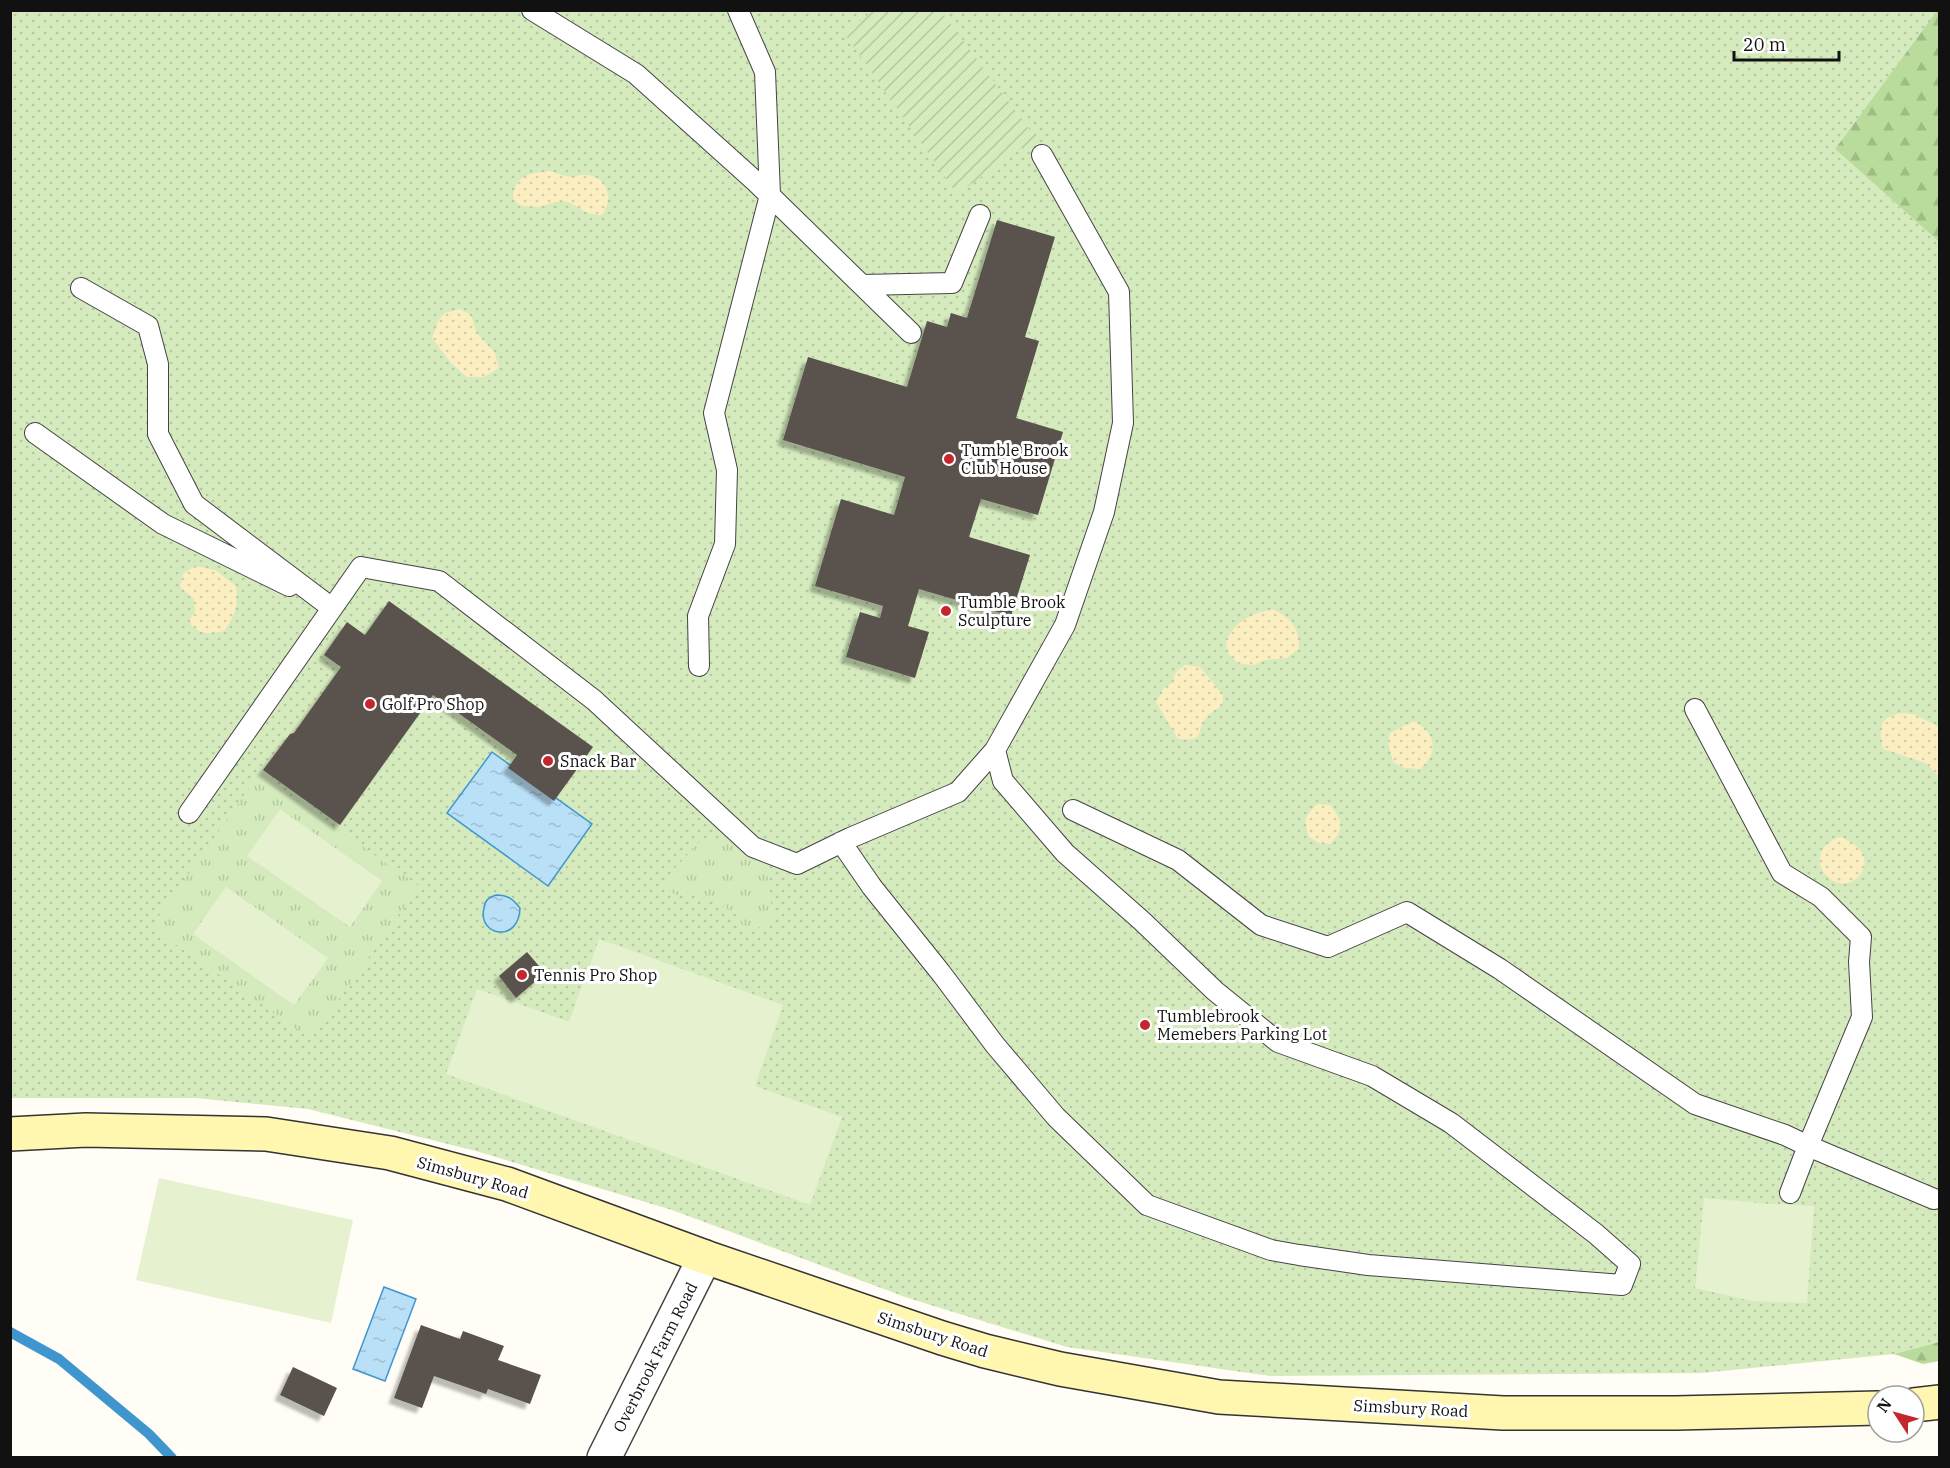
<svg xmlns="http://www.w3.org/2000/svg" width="1950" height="1468" viewBox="0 0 1950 1468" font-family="'IBM Plex Serif',serif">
<defs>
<pattern id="grass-dots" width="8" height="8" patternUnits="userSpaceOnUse" patternTransform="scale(1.5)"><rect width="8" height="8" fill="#d5ebbd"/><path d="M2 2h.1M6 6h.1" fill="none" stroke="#b6c8a1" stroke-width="1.8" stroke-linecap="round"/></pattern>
<pattern id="forest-firs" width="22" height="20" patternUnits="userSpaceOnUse" patternTransform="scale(1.5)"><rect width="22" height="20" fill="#b9dc9c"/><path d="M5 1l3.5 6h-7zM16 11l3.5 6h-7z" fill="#9ebc85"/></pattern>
<pattern id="sand-dots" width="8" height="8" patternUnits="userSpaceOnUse" patternTransform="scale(1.5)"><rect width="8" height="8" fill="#fbeec1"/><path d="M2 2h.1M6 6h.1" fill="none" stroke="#d6cba5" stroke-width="1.8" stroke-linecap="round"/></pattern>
<pattern id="park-tufts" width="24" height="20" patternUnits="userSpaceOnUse" patternTransform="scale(1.5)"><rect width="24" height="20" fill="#d5ebbd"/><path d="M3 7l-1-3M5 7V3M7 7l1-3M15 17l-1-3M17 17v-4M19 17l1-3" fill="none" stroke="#b6c8a1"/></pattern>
<pattern id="garden-furrows" width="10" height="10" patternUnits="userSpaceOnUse" patternTransform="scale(1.5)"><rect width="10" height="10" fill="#d5ebbd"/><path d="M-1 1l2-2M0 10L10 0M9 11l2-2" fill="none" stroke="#b6c8a1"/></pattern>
<pattern id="water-ripples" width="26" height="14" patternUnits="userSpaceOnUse" patternTransform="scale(1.5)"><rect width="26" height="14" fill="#b9e0f7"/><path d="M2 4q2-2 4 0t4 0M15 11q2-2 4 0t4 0" fill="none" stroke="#9ebfd3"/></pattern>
<filter id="shadow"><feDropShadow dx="-5.5" dy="5.5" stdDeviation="1.5" flood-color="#0004"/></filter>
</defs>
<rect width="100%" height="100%" fill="#fffdf5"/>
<path fill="url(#grass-dots)" d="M10,11H1938L1835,149L1939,242V1342L1894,1354L1702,1373L1270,1376L1067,1347L908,1298L672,1210L476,1151L308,1109L195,1098H11Z"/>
<path fill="url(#forest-firs)" d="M1937,11H1940L1939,242L1835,149Z
M1939,1342V1361L1923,1364L1894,1354Z"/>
<path fill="url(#sand-dots)" d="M550,171C557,173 566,177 573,177C576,177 579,175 583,175C607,175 615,197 602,215C582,215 581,206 567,202C557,199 547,206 538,207C532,207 525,206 519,205L513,199C514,174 529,174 550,171Z
M460,309L471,315L476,332L495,353L499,368L484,377H467L452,364L432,338L438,321L445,313Z
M195,566L215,570L236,586C238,607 236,614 224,631C209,634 198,636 189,621L195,611L194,599L180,587L183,574Z
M1272,609C1291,618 1299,626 1299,648L1287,658L1264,660L1254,665L1239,664L1228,653L1226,640C1240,618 1248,616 1272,609Z
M1185,665L1200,667L1223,695L1222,705C1217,709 1210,713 1206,718C1194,733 1208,741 1178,739L1156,702L1164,688L1172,683L1176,672Z
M1904,713L1916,715L1939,727V777L1926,763L1883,749C1878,728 1880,715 1904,713Z
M1414,721C1436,733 1440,752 1420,769L1404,768L1393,762L1388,742L1390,733Z
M1317,804L1330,805C1343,820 1345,830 1330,844L1319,843L1309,837C1303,819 1304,818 1317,804Z
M1840,837C1891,855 1851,903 1826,875C1822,871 1820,865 1820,858C1821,846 1830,841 1840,837Z"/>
<path fill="url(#park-tufts)" d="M259,774L419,886L311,1039L151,927Z
M702,839L730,842L765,866L768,878L773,919L763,927L745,929L734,912L690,891L676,895L666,889L673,870Z"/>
<path fill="url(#garden-furrows)" d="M873,11H941L1036,138L957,194L844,33Z"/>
<path fill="#e6f2cf" d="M280,809L382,881L350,927L247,856Z
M226,887L328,958L294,1005L193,934Z
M599,939L783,1005L755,1086L842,1117L810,1205L446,1074L477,989L569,1022Z
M159,1178L353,1220L331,1323L136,1280Z
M1704,1198L1770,1204L1814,1206L1807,1303L1752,1301L1695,1288Z"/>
<path fill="url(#water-ripples)" stroke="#3f96cf" stroke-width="1.5" d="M492,752L592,824L548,886L447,813Z
M496,895C508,895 513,899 520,908C519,944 477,936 484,908C485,900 489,897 496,895Z
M384,1287L416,1299L385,1381L353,1369Z"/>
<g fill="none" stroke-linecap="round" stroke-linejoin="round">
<path stroke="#3f96cf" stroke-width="10" d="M10,1332L59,1359L149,1434L172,1458"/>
</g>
<path fill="#5a524d" filter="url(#shadow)" d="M997,220L1055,237L1025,337L1039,341L1016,418L1063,432L1038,515L981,499L969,537L1030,555L1011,616L919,589L908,626L929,632L915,678L846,657L860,612L880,618L883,606L815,586L841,499L894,515L905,477L783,440L808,357L907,387L927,321L947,327L951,313L967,318Z
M389,601L593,747L554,801L508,768L517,755L433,695L340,825L263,770L290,734L294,733L341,667L324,655L347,622L365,635Z
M527,952L545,973L516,998L499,976Z
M421,1325L460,1339L463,1331L504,1346L498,1360L541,1375L530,1404L488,1389L486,1394L434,1376L422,1408L394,1398Z
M293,1367L337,1388L324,1416L280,1395Z"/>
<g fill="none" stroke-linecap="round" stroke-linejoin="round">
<defs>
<path id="service" d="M532,10L636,74L756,182L911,333
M862,285L952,283L980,215
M81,288L148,326L158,364V434L194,504L332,608
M35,433L163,524L289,586
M699,666L698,616L725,544L727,470L714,413L770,195L765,72L738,10
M1695,709L1782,873L1821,897L1861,937L1859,962L1862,1017L1808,1146L1934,1199
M1073,810L1178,860L1261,925L1328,947L1407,912L1500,969L1695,1104L1785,1135L1808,1146L1790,1193
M189,813L361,567L439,581L594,700L753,847L797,864L850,838L958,792L995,750L1065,625L1104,512L1123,423L1119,292L1042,155
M841,842L872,887L941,973L995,1045L1056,1117L1147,1205L1271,1250L1299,1255L1368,1265L1622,1285L1630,1264L1596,1234L1451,1123L1372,1076L1278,1042L1215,991L1142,921L1065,853L1003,781L995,750"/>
<path id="minor" d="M604,1458L705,1257"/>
<path id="secondary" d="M10,1134L86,1130L266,1134L390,1153L507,1184L705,1257L942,1338L985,1351L1060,1369L1219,1397L1503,1413H1676L1878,1408
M1914,1405L1940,1402"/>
</defs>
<use href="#service" stroke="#444" stroke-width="22"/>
<use href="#minor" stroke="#444" stroke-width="36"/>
<use href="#secondary" stroke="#333" stroke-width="36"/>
<use href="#service" stroke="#fff" stroke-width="20"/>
<use href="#minor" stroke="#fff" stroke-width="33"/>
<use href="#secondary" stroke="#fff6b0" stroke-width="33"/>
</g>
<g fill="#c4262e" stroke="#fff" stroke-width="2">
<circle cx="949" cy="459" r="6"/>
<circle cx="946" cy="611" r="6"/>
<circle cx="370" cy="704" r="6"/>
<circle cx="548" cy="761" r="6"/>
<circle cx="522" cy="975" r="6"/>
<circle cx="1145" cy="1025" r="6"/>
</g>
<g text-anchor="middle" stroke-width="6" stroke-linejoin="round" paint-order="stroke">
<g font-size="16" fill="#111" stroke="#fff" text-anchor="start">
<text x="961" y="456">Tumble Brook<tspan x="961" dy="18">Club House</tspan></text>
<text x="958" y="608">Tumble Brook<tspan x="958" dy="18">Sculpture</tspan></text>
<text x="382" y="710">Golf Pro Shop</text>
<text x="560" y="767">Snack Bar</text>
<text x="534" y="981">Tennis Pro Shop</text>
<text x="1157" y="1022">Tumblebrook<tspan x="1157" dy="18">Memebers Parking Lot</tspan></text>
</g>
<g font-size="16" fill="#111" stroke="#fff">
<text transform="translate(473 1177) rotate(16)" y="6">Simsbury Road</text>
<text transform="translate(933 1334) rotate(18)" y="6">Simsbury Road</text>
<text transform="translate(655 1357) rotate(-63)" y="6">Overbrook Farm Road</text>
<text transform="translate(1411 1408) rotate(3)" y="6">Simsbury Road</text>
</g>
</g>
<rect width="1950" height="1468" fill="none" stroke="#111111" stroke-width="24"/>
<g transform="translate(1896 1414) rotate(306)"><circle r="28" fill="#ffffff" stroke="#a0a0a0" stroke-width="1.5"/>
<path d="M0-4.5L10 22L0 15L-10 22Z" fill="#c4262e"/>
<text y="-9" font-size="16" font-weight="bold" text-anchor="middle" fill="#111111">N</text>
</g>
<path d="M1734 51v9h105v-9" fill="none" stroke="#111111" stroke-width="3"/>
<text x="1743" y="51" font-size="18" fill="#111111" stroke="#ffffff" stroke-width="4.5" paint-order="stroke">20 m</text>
</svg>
